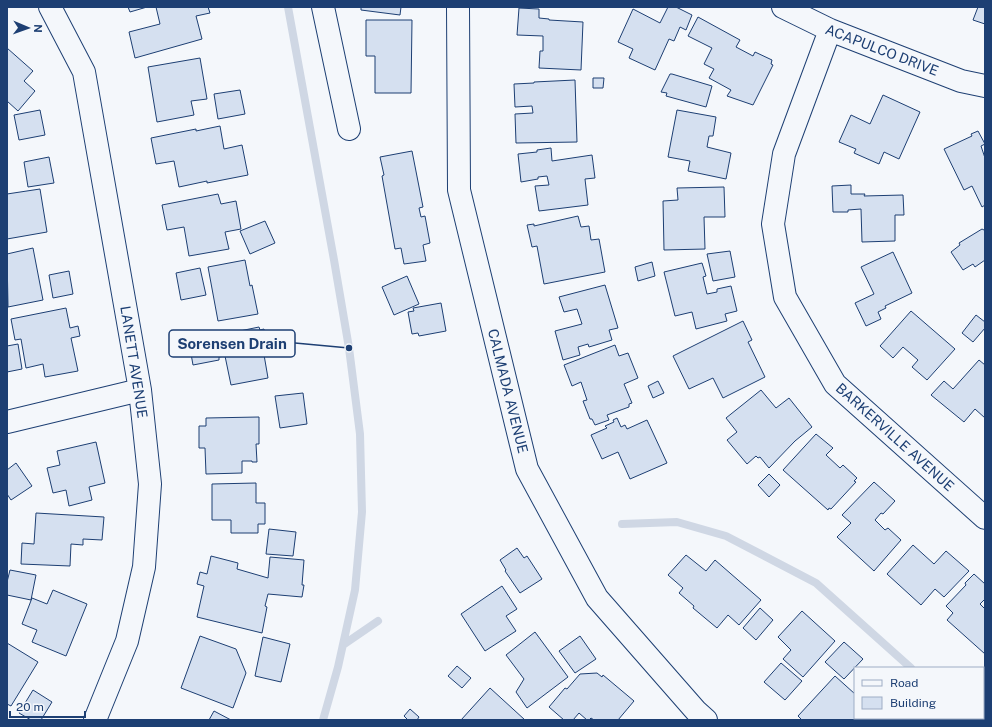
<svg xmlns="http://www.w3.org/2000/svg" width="992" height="727" viewBox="0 0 992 727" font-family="'Public Sans',sans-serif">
<rect width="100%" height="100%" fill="#f4f7fb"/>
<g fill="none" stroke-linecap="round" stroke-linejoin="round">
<path stroke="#cfd7e4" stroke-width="8" d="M288,7L334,260L349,348L360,434L362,512L355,590L338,667L323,720
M622,524L677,522L726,536L816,583L911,668
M343,645L378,621
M966,718L969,720"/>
</g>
<path fill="#d5e0f0" stroke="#1d3f73" d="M128,7H147L130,12Z
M156,7H208L210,13L196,16L202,39L135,58L129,32L160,24Z
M361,7H401L400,15L361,10Z
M668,7H676L692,15L686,30L680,27L674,41L669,39L655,70L629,58L633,49L618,42L633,9L660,23Z
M978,7H985V24L973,20Z
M519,8L539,9V18L549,19V20L583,22L581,70L539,68L540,51H543V36L517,35Z
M698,17L740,40L736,47L753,56L755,52L772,60L771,64L773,65L753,105L727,96L731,90L709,78L714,69L704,64L712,48L688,36Z
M366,20H412L411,93H375V56H366Z
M7,48L33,71L24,81L35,91L18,111L7,101Z
M200,58L207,99L191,101L194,115L157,122L148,67Z
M670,74H672L712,86L706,107L666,96L667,93L661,92Z
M593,78H604L603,88H593Z
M575,80L577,142L516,143L515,114L533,113L532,106L515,107L514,84L534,83V82Z
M240,90L245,114L218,119L214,94Z
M883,95L920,112L899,159L884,152L879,164L854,153L856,149L839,142L851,115L870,124Z
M40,110L45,135L19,140L14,115Z
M677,110L716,117L713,136H709L707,147L731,153L726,179L688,171L690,161L668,157Z
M220,126L224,149L242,145L248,175L207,183V181L179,187L174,161L156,164L151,138L196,129V131Z
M978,131L985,144L981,146L985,158V205L982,207L972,186L964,190L944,149L972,136L971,134Z
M551,148L552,161L592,155L595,178L585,179L588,205L539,211L535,186L549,185L547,176L538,177V179L521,182L518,154L537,152V150Z
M412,151L423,207L419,208L421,217L425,216L430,243L423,245L426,261L404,264L401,248L395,249L382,176L384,175L380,157Z
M49,157L54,183L28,187L24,162Z
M851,185V194H865L864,196L903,195L904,215H895V241L862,242L861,209L848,210V212H833L832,186Z
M724,187L725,217H704L705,249L664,250L663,201L678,200L677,188Z
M40,189L47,232L7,239V194Z
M218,194L221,204L236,201L241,229L225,232L229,249L189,256L184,227L167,230L162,205Z
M578,216L581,227L589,226L591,240L599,239L605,272L544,284L537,246L532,247L527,225L534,224V226Z
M265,221L275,243L250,254L240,231Z
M982,229L984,230L985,229V260L975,267L973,264L963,270L951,252L960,245L959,243Z
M33,248L43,300L8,307L7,254Z
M730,251L735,277L713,281L707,254Z
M893,252L912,293L885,306L886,308L878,312L881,319L866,326L855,303L874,294L861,267Z
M245,260L250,286L252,285L258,314L218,321L208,267Z
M652,262L655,276L638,281L635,267Z
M702,263L706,276L703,277L707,294L717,292V289L731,286L737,311L725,314L727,321L696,329L692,312L675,316L664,272Z
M200,268L206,295L181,300L176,273Z
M69,271L73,294L53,298L49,275Z
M407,276L419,304L394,315L382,287Z
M605,285L618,328L609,330L612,340L589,347L588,344L578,347L580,355L563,360L555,331L582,324L577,309L564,312L559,297Z
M441,303L446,331L419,336L418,333L412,334L408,312L414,311L413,308Z
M66,308L70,328L78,326L80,336L71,338L78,371L45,377L43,364L26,368L21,339L15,340L11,319Z
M911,311L955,349L927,380L912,367L918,360L903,347L893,358L880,346Z
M976,315L985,322V328L973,342L962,333Z
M743,321L752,340L748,342L765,377L723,398L713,378L689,389L673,356Z
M259,327L260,330L264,329L268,349H263L268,378L231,385L225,356L219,357V360L193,365L188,337L215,332L216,336Z
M18,344L22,369L7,372V346Z
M615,345L619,356L628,353L638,378L624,384L632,403L629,404V407L607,415L609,420L595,425L592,419H590L583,401L587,400L581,382L572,386L564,365Z
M979,360L985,365V418L975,409L964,422L931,395L944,381L953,389Z
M658,381L664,393L653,398L648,386Z
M761,390L776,408L789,398L812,427L795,441L769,468L760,457L758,458L756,456L747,464L727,440L737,432L726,418Z
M303,393L307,424L280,428L275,396Z
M259,417V444H256L257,462H252V461H242V473L206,474L205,448H199V426H206V418Z
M617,418L621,427L625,425L627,429L647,420L667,463L630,479L618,452L602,459L591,435L607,428L605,426L614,422L613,420Z
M816,434L833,448L826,455L840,468L843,465L857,478L854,481L856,482L831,509L829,508L828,510L783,470Z
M96,442L105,483L89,487L92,500L69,506L66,490L53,493L47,468L60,465L57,451Z
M16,463L32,486L11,500L7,494V470Z
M769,474L780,485L769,497L758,485Z
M874,482L895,501L883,514L881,513L875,520L885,530L888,528L901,540L874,571L837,537L851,523L842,515Z
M256,483V503H265V524H258V533H231V520H212V484Z
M36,513L104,517L102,540L83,539V545L71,544L70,566L21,564L22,543L34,544Z
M269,529L296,532L293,556L266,554Z
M913,545L934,564L946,551L969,571L944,597L935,589L921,605L887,574Z
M517,548L524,558L527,556L542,579L520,593L505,571L506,570L500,560Z
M686,555L706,571L715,560L761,600L739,625L728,615L717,628L693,608L694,606L679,593L683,588L668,575Z
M211,556L238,563L237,569L268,578L270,557L304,560L302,585H304L302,597L268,594L265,606L267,607L262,633L197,617L204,586L197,584L200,572L207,574Z
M10,570L36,575L31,600L7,595V582Z
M974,574L985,584V599L980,604L985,609V654L947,620L953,613L946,606L966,585L965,583Z
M502,586L517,609L506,616L516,631L485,651L461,614Z
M53,590L87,604L66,656L32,642L37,630L22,624L32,598L47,604Z
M760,608L773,620L756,640L743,628Z
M802,611L835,641L803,677L783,659L791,650L778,637Z
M535,632L568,677L527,708L516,692L524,679L506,655Z
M200,636L236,649L246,673L233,708L181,688Z
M580,636L596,659L575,673L559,651Z
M263,637L290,644L281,682L255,676Z
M844,642L863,659L844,679L825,662Z
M7,643L38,662L11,706L7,704Z
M781,663L802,681L785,700L764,682Z
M457,666L471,678L462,688L448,676Z
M597,673L602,677L603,675L634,701L618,720H594L591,718L589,720H587L579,713L573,720H564L549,707L565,688L567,689L580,674Z
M835,676L855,694V718H858L856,720H802L798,716Z
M490,688L525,720H461Z
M33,690L52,702L41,720H31L19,713Z
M410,709L419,717L417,720H408L404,716Z
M214,711L231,720H209Z
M886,718H904L902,720H884Z"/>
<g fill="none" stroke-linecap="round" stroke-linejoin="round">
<defs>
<path id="minor" d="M50,7L84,72L140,390L150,484L144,567L127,641L95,720
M323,7L349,129
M458,7L459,190L527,469L597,598L696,711L706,720
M783,7L830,30L961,81L985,86
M830,30L784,154L773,224L785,297L835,384L985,518
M7,422L140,390"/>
</defs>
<use href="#minor" stroke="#1d3f73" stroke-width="24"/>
<use href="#minor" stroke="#f4f7fb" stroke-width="22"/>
</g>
<g text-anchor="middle" stroke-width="3" stroke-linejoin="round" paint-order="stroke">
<g font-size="14" fill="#1d3f73" stroke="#f4f7fb">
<text transform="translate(882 50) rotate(21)" y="5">ACAPULCO DRIVE</text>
<text transform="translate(134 362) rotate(81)" y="5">LANETT AVENUE</text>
<text transform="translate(508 391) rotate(76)" y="5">CALMADA AVENUE</text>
<text transform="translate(895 437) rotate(42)" y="5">BARKERVILLE AVENUE</text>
</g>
</g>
<path fill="none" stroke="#1d3f73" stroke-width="1.5" d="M349 348L295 343"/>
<circle fill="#1d3f73" stroke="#f4f7fb" stroke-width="1.5" cx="349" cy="348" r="4"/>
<rect fill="#f4f7fb" stroke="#1d3f73" stroke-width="1.5" x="169" y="330" width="126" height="27" rx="4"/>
<g font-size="15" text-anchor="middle" font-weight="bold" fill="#1d3f73">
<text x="232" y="349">Sorensen Drain</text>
</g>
<rect width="992" height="727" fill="none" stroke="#1d3f73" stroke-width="16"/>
<rect x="854" y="667" width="130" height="52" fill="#f4f7fb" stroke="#9eadc5"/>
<rect x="862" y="680" width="20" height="6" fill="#f4f7fb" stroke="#9eadc5"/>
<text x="890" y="687" font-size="12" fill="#1d3f73">Road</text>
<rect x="862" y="697" width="20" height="12" fill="#d5e0f0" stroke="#9eadc5"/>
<text x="890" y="707" font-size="12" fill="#1d3f73">Building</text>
<g transform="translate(28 28) rotate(92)" stroke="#f4f7fb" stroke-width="3" paint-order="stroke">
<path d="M0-3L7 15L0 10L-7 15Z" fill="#1d3f73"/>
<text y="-6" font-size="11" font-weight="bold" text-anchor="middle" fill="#1d3f73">N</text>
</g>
<path d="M10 711v6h75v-6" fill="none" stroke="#1d3f73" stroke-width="2"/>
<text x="16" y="711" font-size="12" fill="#1d3f73" stroke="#f4f7fb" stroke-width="3" paint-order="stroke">20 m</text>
</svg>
